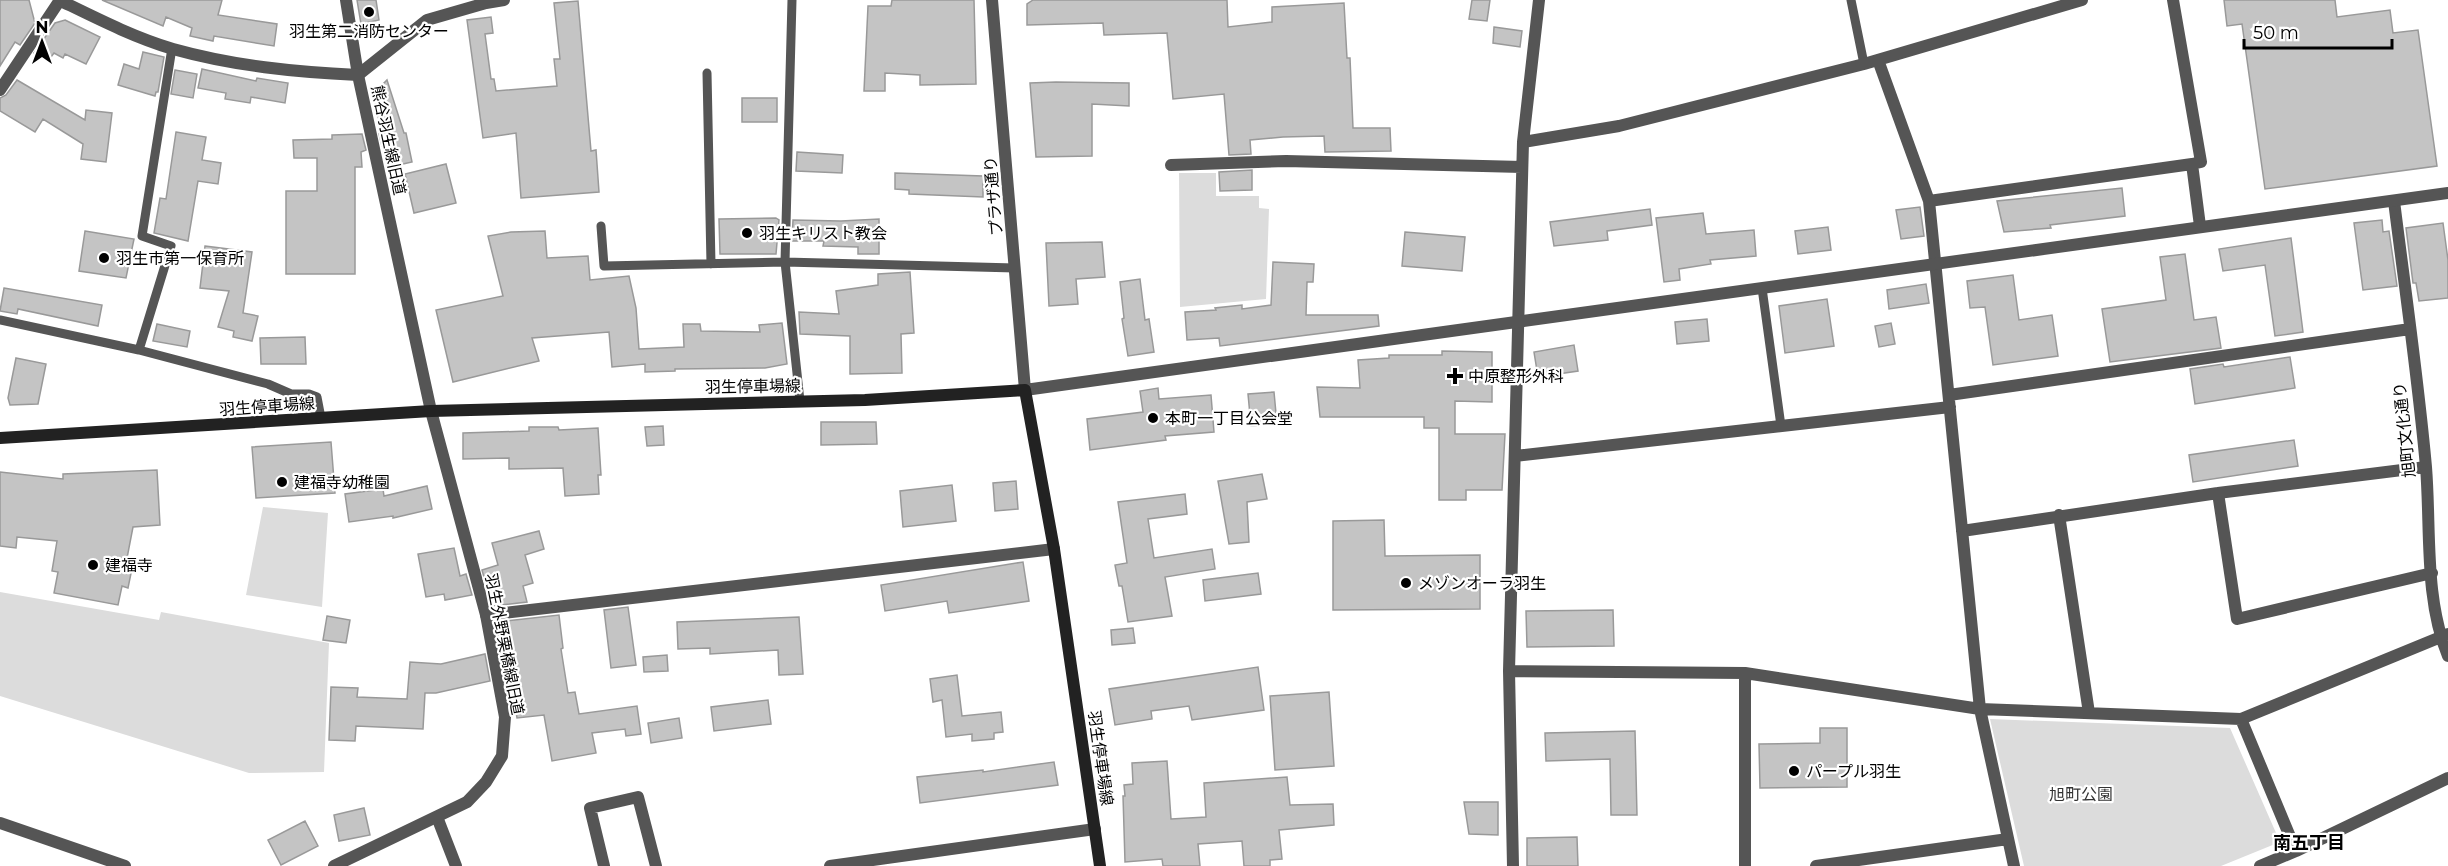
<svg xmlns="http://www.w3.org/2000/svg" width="2448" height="866" viewBox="0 0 2448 866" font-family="Montserrat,'Noto Sans JP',sans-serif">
<rect width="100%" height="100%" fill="#fff"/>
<path fill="#dcdcdc" d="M1179,173H1216V196H1259V208L1269,209L1266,299L1180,307Z
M263,507L328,513L322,607L246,595Z
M0,592L159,620L161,612L329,643L324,772L249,773L0,696Z
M1990,719L2230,728L2280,842L2221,866H2024Z"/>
<path fill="#c4c4c4" stroke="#999" stroke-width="1.5" d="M0,0H29L35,23L20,45L15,42L0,66Z
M102,0H222L218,15L277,24L274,46L214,36L213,41L190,36L192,28L166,17L163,26Z
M357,0H376L379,20L361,24Z
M892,0H974L976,84L920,85V75L885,73V91H864L868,6H891Z
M1033,0H1227L1228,27L1272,22V7L1344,3L1347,58H1350L1353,128H1390L1391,151L1325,152L1324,136L1283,137L1250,140L1251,154L1229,155L1224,94L1173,99L1167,33L1104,35L1103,23L1027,25V4Z
M1472,0H1490L1487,21L1469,19Z
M2224,0H2335L2337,17L2390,10L2393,33L2418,30L2437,166L2265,189L2242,24L2227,26Z
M578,1L591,151L596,150L599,192L521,198L516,133L483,138L467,20L491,17L493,33L485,34L491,79H494L496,91L557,86L554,59H560L554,3Z
M65,20L100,37L86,64L65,54L63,58L54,53L48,61L34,53L55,23Z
M1494,27L1522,31L1520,47L1493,43Z
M143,52L164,57L158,92H156L155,96L118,85L124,64L139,69Z
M202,69L256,81L257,78L288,83L285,103L251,97L250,103L225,99L226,93L198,88Z
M175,70L197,74L193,98L171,94Z
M17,80L85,120L86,110L112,113L106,162L81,159L83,144L43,119L35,132L0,111V98L6,95Z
M387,80L404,133H406L412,162L394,166L389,143L382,146L379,134H383L372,95Z
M1056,82L1129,83V106L1092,104V156L1036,157L1030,83Z
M742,98H777V122H742Z
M176,132L206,137L202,160L221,163L218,184L198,181L188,241L154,233L160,198L166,199Z
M362,134L366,150L361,152L362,167H355V274H286V191H317V158H294L293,140L332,139V135Z
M797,152L843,155L842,173L796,171Z
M446,164L456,203L414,213L405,174Z
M1252,170V190L1220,191L1219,172Z
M895,173L983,176V197L909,194V190L895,189Z
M2122,188L2125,216L2050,225L2051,228L2004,232L1997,201Z
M1920,207L1924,236L1901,239L1896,210Z
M1650,209L1652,225L1607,231L1608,240L1554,246L1550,222Z
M1703,213L1706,234L1754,230L1756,256L1710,260L1711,264L1679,269L1680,280L1664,282L1656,218Z
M776,218L779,220L776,254H720L719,219Z
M879,219V254H858V247L823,246L824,241H792L793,220L841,221Z
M2382,220L2383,232L2389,231L2397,286L2363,290L2354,223Z
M2443,223L2448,260V298L2419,301L2416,283H2413L2406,228Z
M1828,227L1831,250L1798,254L1795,231Z
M85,231L134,239L126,278L79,271Z
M545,231L547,258L588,256L590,280L629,276L636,308L639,349L684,347L683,324H700L701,331L760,332L759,325L782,323L787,364L765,368L675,369V371L645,372V364L612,367L609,332L532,338L539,361L453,382L436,310L503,296L488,236L511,232Z
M1405,232L1465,237L1462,271L1402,266Z
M2291,238L2303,332L2275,336L2265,265L2223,271L2219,249Z
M1102,242L1105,277L1076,279L1078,304L1049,306L1046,243Z
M205,246L252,252L243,313L258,316L252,341L233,337L234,331L218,327L229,291L200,288Z
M2185,254L2194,320L2216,317L2221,348L2110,362L2102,309L2166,300L2160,257Z
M1273,262L1314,264L1313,282H1307L1306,315H1378L1379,326L1220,346L1219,338L1187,340L1185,312L1216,310L1215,308L1242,305V309L1271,305Z
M910,272L914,333L901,334L902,373L850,374V336L800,334L799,312L839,314L836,291L878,285V274Z
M2013,275L2019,320L2052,315L2058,356L1993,365L1985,307L1970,308L1967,281Z
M1140,279L1145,320L1149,319L1154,352L1128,356L1122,319L1124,318L1120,282Z
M1926,284L1929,303L1889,309L1887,290Z
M4,288L102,305L98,326L18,309L17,314L0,311Z
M1827,299L1834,346L1785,353L1779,306Z
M1707,319L1709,341L1677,344L1675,322Z
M1891,323L1895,344L1879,347L1875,326Z
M157,324L190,331L187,347L153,341Z
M305,337L306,364H261L260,338Z
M1574,345L1578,371L1538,377L1534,352Z
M1442,351L1492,352V402L1455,401V434H1505L1502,490H1466V500H1439V428H1424V417H1320L1317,387L1360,388L1358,360L1389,358V355H1442Z
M2290,357L2295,388L2195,404L2190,369L2223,364L2224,367Z
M16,358L46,364L38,404L10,405L8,398Z
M1158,388L1159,399L1211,395L1214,432L1165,436L1166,440L1090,450L1087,419L1143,412L1140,391Z
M1274,392L1277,424L1251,426L1248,394Z
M821,422H876L877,444L821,445Z
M663,426L664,445L647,446L645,427Z
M529,427H558L559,430L598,428L601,475H598L599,494L565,496L563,468L509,469V458L463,459V433L529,431Z
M2294,440L2298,466L2193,482L2189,455Z
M331,442L335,493L256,498L252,447Z
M157,470L160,525L133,527L127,558L134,559L128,588L122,586L118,605L54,593L58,572L52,571L57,541L17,537L16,548L0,546V472L63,479V474Z
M1262,474L1267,499L1247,502L1249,542L1229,544L1218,481Z
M1016,481L1018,509L995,511L993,483Z
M952,485L956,521L903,527L900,491Z
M427,486L432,509L393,518V516L349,522L345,494L383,489L384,496Z
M1185,494L1187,514L1148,519L1154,558L1212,549L1215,569L1165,577L1172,616L1128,622L1122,586H1119L1115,565L1127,563L1118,502Z
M1384,520L1385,556L1480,555V609L1333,610V521Z
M539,531L544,549L525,555L533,583L523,586L527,602L492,606L482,570L498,565L492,543Z
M454,548L460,576L466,574L472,595L445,600L444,594L426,597L418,554Z
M1023,562L1029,601L949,613L947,601L885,611L881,585Z
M1258,573L1261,594L1205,601L1203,580Z
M628,607L636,665L611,668L604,610Z
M1613,610L1614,646L1527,647L1526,611Z
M559,615L563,648L561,649L568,693L575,692L579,714L637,706L641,734L626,736L625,729L592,733L596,753L552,761L544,715L517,718L510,677L506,678L496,622Z
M327,616L350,620L346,643L323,640Z
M799,617L803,674L779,675L778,650L710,654V648L678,649L677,622Z
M1133,628L1135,643L1112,645L1111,630Z
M485,654L490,681L436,693H425L423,729L356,726L355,741L329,740L331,687L358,688L357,697L407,699L410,662L441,664Z
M667,655L668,671L644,672L643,657Z
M1258,667L1264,710L1192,720L1189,706L1151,711L1152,719L1115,725L1109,689Z
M957,675L962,716L1001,712L1003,732L994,733V739L972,741V734L946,737L942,700L933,702L930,679Z
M1329,692L1334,766L1275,770L1270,696Z
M768,700L771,724L714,731L711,707Z
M679,718L682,738L651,743L648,723Z
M1820,728H1847V787L1760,788L1759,744L1820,743Z
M1635,731L1637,815H1611L1610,759L1546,761L1545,733Z
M1167,761L1171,819L1206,817L1204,783L1287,777L1290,805L1333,804L1334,825L1279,830L1282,859L1270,860V866H1244L1242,841L1198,844L1200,866H1163L1162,859L1125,862L1123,796H1125L1124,785L1133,784L1132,763Z
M1054,762L1058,785L920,803L917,777L983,770V772Z
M1464,802H1498V835L1469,834Z
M364,808L370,835L339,841L334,815Z
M305,821L318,846L281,865L268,840Z
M1577,837L1578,866H1527V838Z"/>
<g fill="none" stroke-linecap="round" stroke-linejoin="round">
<path stroke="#555" stroke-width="9" d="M792,0L785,262L800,401
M1851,0L1864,64
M707,73L711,264
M601,226L604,266L785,262L1015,268
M1762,288L1781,426
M0,320L139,350L268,384L291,394H309L317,397L321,418
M139,350L171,246L142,236L172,48"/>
<path stroke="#555" stroke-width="12" d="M346,0L358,75L427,20L486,3L504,0
M2173,0L2201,162L2192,164
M1878,60L1929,201L1980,709L2014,866
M0,90L60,0
M1523,142L1619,126L1864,64L2082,0
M1171,165L1286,161L1522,167
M1929,201L2192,164L2200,226
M2394,201C2405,289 2418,378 2426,467C2431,529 2424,598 2448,656
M1949,395L2410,329
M1515,456L1950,407
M2218,493L2237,619L2432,573
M2059,515L2089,713
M1962,531L2218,493L2426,467
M486,615L1054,549
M1509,671L1745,673L1980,709L2241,719L2448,634
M1745,673V866
M2241,719L2296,851
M437,817L456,866
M0,823L125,866
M604,866L590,808L638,797L656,866
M830,866L1095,829
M1513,866L1509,671L1523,142L1539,0
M1816,866L2008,839
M2260,866L2296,851L2448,778"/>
<path stroke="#555" stroke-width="12" d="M59,0C96,18 133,37 173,49C234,66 295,72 358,75L431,411L486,615L505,717L502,756L486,782L467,802L334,866
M992,0L1025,390L2448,193"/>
<path stroke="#222" stroke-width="12" d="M0,438L431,411L865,400L1025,390L1054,549L1100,866"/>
</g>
<g fill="#000" stroke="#fff" stroke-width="2">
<circle cx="369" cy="12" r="6"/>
<circle cx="747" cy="233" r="6"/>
<circle cx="104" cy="258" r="6"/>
<path d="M1452 367h6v6h6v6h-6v6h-6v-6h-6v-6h6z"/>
<circle cx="1153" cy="418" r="6"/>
<circle cx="282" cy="482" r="6"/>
<circle cx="93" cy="565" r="6"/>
<circle cx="1406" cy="583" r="6"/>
<circle cx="1794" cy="771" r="6"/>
</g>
<g text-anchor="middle" stroke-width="4.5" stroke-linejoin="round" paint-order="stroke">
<g font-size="16" fill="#000" stroke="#fff" text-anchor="start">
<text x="369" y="37" text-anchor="middle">羽生第二消防センター</text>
<text x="759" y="239">羽生キリスト教会</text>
<text x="116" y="264">羽生市第一保育所</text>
<text x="1468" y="382">中原整形外科</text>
<text x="1165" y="424">本町一丁目公会堂</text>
<text x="294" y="488">建福寺幼稚園</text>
<text x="105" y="571">建福寺</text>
<text x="1418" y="589">メゾンオーラ羽生</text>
<text x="1806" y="777">パープル羽生</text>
</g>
<g font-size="16" fill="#000" stroke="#fff">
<text transform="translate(389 140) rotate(78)" y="6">熊谷羽生線旧道</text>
<text transform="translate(993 196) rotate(-95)" y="6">プラザ通り</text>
<text transform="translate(753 386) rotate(-1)" y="6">羽生停車場線</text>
<text transform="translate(267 406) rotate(-4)" y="6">羽生停車場線</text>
<text transform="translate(2404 430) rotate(-96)" y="6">旭町文化通り</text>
<text transform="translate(505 644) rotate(79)" y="6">羽生外野栗橋線旧道</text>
<text transform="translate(1101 758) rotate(82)" y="6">羽生停車場線</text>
</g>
<g font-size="16" fill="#333" stroke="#fff">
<text x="2081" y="800">旭町公園</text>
</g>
<g font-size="18" font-weight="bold" fill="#000" stroke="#fff">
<text x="2309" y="849">南五丁目</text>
</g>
</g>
<g transform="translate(42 42)" stroke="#ffffff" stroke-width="4.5" paint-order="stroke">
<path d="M0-4.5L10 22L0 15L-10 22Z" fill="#000000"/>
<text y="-9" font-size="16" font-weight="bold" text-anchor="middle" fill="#000000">N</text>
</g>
<path d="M2244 39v9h148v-9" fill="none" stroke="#000000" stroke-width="3"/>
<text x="2253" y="39" font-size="18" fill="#000000" stroke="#ffffff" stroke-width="4.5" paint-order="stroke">50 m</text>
</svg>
